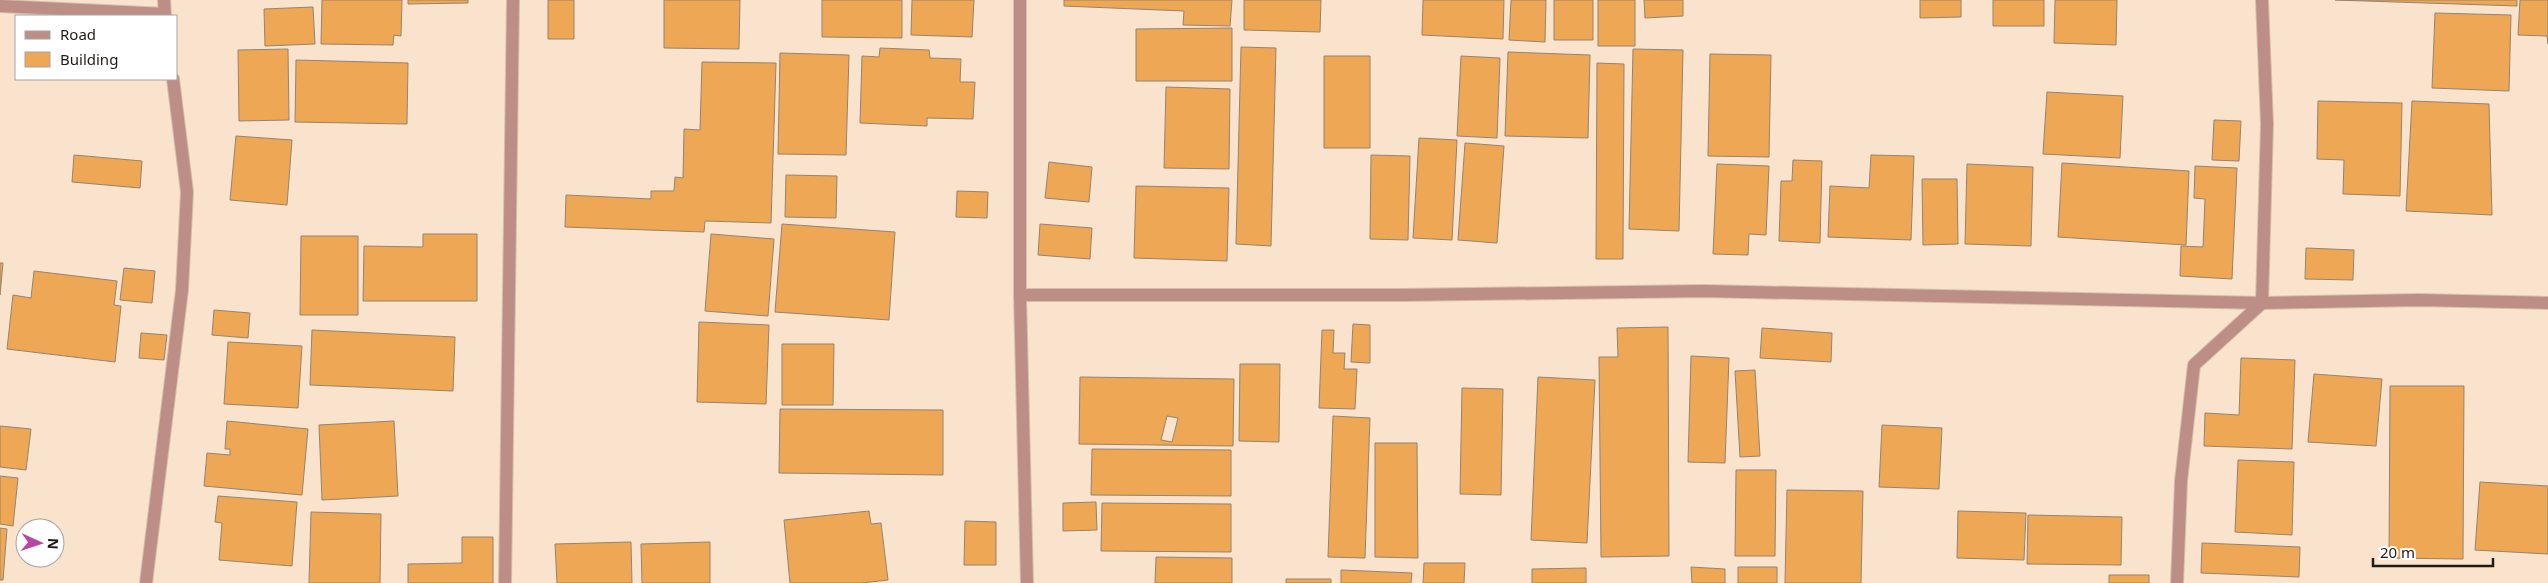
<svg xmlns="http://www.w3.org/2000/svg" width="2548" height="583" viewBox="0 0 2548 583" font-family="'Noto Sans',sans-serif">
<rect width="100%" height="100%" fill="#fae3cd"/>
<path fill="#eda755" stroke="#97836f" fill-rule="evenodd" d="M322,0H402L401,36L394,35L393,45L321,44Z
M408,0H468V3L408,4Z
M548,0H574V39H548Z
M664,0H740L739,49L664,48Z
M822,0H902V38L822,37Z
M912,0H974L972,37L911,35Z
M1064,0H1232L1230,26L1183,25L1184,11L1064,6Z
M1244,0H1321L1320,32L1244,30Z
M1423,0H1504L1503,39L1422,35Z
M1511,0H1546L1545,42L1509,40Z
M1554,0H1593V40H1554Z
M1598,0H1635V46H1598Z
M1644,0H1683V16L1645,18Z
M1920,0H1961V17L1920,18Z
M1993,0H2044V26H1993Z
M2055,0H2117L2116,45L2054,43Z
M2335,0H2517V6Z
M2520,0H2548V44L2547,36L2518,35Z
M313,7L315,44L265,46L264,9Z
M2435,13L2511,15L2509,91L2432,88Z
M1232,28V81H1136V29Z
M1241,47L1276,48L1271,246L1236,244Z
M880,48L929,50L930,58L961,59L960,82H975L973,119L927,118V126L860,123L862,56L879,57Z
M288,49L289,120L239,121L238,50Z
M1633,49L1683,50L1679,231L1629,229Z
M1508,52L1590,55L1588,138L1505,136Z
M780,53L849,55L846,155L778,154Z
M1710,54L1771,55L1769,157L1708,156Z
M1324,56H1370V148H1324Z
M1461,56L1500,58L1497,138L1457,136Z
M296,60L408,63L407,124L295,122Z
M702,62L776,63L771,223L705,221L704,232L565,227L566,195L651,199V191H674L675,177L683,178L684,129L700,130Z
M1597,63L1624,64L1623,259H1596Z
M1166,87L1230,89L1229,169L1164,168Z
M2047,92L2123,96L2120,158L2043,154Z
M2318,101L2402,103L2400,196L2343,194L2344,160L2317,159Z
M2412,101L2489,104L2492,215L2406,211Z
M2214,120L2241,121L2239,161L2212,160Z
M236,136L292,140L287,205L230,200Z
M1419,138L1457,140L1452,240L1413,238Z
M1465,143L1504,146L1497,243L1458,240Z
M74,155L142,161L140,188L72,182Z
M1371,155L1410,156L1408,240L1370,239Z
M1871,155L1914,156L1911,240L1828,237L1830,186L1869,188Z
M1793,160L1822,161L1820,243L1779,241L1781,181H1792Z
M1049,162L1092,167L1089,202L1045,198Z
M2062,163L2189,171L2186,245L2058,237Z
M1717,164L1769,166L1766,235L1749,234L1748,255L1713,254Z
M1967,164L2033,167L2031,246L1965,244Z
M2195,166L2237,168L2232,279L2180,276L2181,246L2203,247L2205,199L2194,198Z
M786,175L837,176L836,218L785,217Z
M1922,179H1957L1958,244L1923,245Z
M1136,186L1229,188L1227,261L1134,258Z
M957,191L988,192L987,218L956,217Z
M782,224L895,232L889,320L775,312Z
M1040,224L1092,228L1090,259L1038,255Z
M423,234H477V301H363L364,246L423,247Z
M711,234L774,239L768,316L705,311Z
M301,236H358V315H300Z
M2306,248L2354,250L2353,280L2305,279Z
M0,263H3L0,295Z
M124,268L155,271L152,303L120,300Z
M34,271L117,281L114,305L121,306L115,362L7,349L13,295L31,298Z
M214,310L250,313L248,338L212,335Z
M699,322L769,325L766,404L697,402Z
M1353,324L1370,325V363L1351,362Z
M1668,327L1669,556L1601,557L1599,357H1618L1617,328Z
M1762,328L1832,333L1831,362L1760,358Z
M312,330L455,337L453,391L310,385Z
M1322,330H1334L1333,353H1345L1344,369H1357L1355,409L1319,408Z
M141,333L167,335L164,360L139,358Z
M228,342L302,346L298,408L224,404Z
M782,344H834L833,405H782Z
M1691,356L1729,358L1725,463L1688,462Z
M2241,358L2295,360L2292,449L2204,446L2205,413L2239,415Z
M1240,364H1280L1279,442L1239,441Z
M1755,370L1760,456L1740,457L1735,371Z
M2314,374L2382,379L2376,446L2308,442Z
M1080,377L1234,379L1233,446L1079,444ZM1167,416L1178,418L1172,442L1161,440Z
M1538,377L1595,380L1587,543L1531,540Z
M2390,386H2464L2463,559L2389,558Z
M1462,388L1503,389L1501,495L1460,494Z
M780,409L943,410V475L779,473Z
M1333,416L1370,418L1365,558L1328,557Z
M227,421L308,429L302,495L204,486L207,453L230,455V449H225Z
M394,421L398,496L322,500L319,425Z
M1882,425L1942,428L1939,489L1879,487Z
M0,426L31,429L26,470L0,467Z
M1375,443H1417L1418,558L1375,557Z
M1092,449L1231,450V496L1091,495Z
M2238,460L2294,462L2292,535L2235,532Z
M1736,470H1776L1775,556H1735Z
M0,476L18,478L13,526L0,524Z
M2480,482L2548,486V554L2475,550Z
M1787,490L1863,491L1861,583H1785Z
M218,496L297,502L292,566L219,560L222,523L215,522Z
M1096,502L1097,530L1063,531V503Z
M1102,503L1231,504V552L1101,551Z
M869,511L871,524L881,523L888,580L862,583H790L784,520Z
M1958,511L2026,513L2024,560L1957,558Z
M311,512L381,514L380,583H309Z
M2028,515L2122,517L2121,565L2027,564Z
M965,521L996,522V565H964Z
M0,528L7,529L3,580H0Z
M462,537H493V583H408V564L462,563Z
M631,542L632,583H557L555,544Z
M710,542V583H642L641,544Z
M2202,543L2300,547L2299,577L2201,573Z
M1156,557L1232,558V583H1155Z
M1424,563H1465L1464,583H1423Z
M1691,567L1725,569V583H1692Z
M1738,567H1777V583H1738Z
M1586,568V583H1532V569Z
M1341,570L1412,573L1411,583H1341Z
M2109,575H2149V583H2109Z
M1286,579H1331V583H1286Z"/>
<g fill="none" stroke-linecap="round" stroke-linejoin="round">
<defs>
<path id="minor" d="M164,0L165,16
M1020,0V295L1027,583
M0,6L165,14
M1020,295H1402L1704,291L2262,303L2418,300L2548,303
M146,583L182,290L187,192L173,79
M505,583L513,0
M2177,583L2181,481L2194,365L2262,303L2267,124L2262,0"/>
</defs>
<use href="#minor" stroke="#d3bfac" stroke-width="14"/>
<use href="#minor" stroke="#bc8e85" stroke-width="12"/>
</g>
<rect x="15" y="15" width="162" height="65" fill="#ffffff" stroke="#a7a4a1"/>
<rect x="25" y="31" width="25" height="8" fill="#bc8e85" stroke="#a7a4a1"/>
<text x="60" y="40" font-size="15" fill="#221b13">Road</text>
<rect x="25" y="52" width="25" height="15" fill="#eda755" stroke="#a7a4a1"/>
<text x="60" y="65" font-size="15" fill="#221b13">Building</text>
<g transform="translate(40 543) rotate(93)"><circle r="24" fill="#ffffff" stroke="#a7a4a1"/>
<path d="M0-4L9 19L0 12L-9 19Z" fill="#b747a3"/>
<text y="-8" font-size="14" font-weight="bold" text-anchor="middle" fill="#221b13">N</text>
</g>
<path d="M2373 558v8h120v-8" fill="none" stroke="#221b13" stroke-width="2.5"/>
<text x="2380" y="558" font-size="15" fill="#221b13" stroke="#ffffff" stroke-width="4" paint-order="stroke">20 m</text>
</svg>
